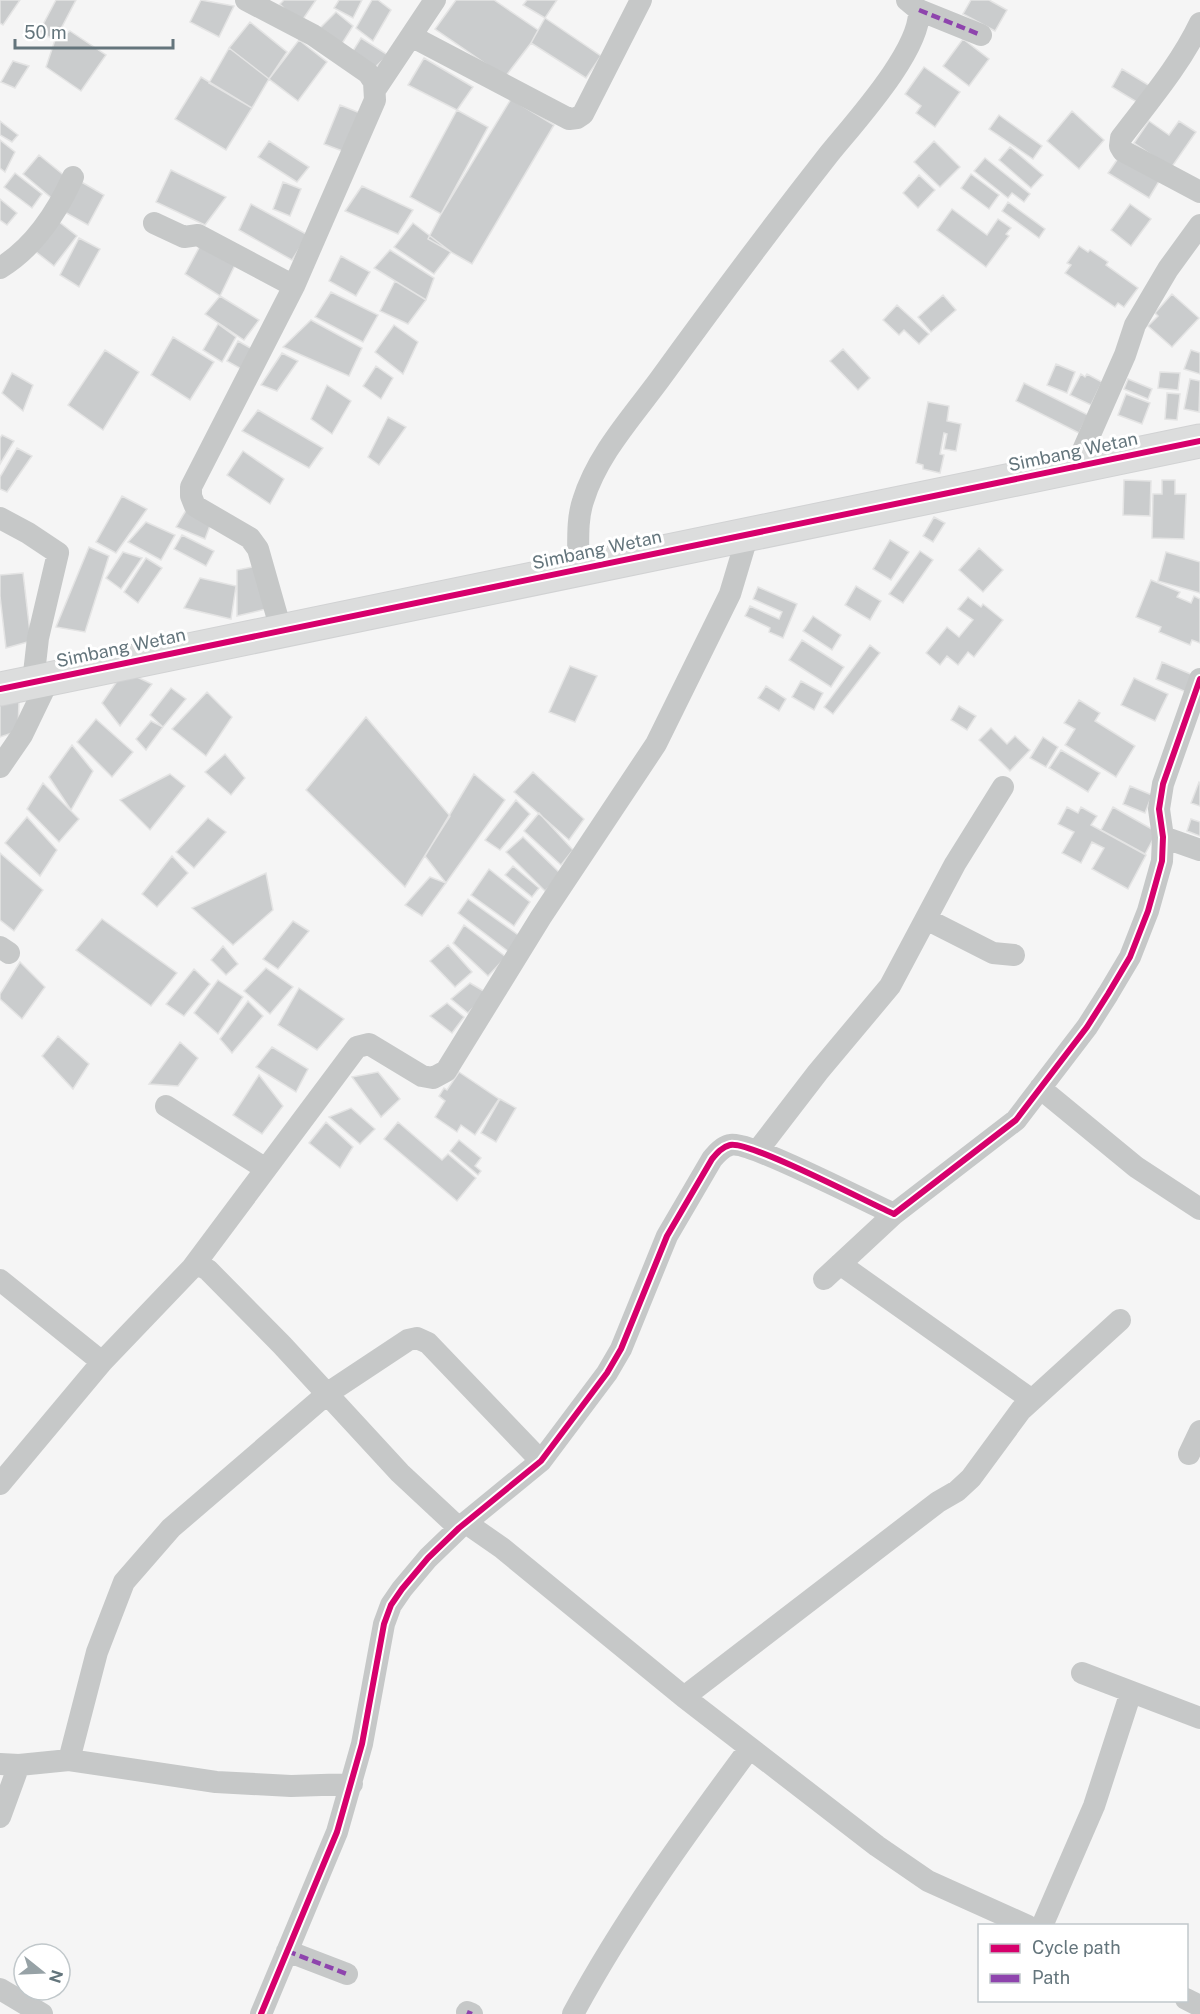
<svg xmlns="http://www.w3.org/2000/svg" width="1200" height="2014" viewBox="0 0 1200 2014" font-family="'Public Sans',sans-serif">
<rect width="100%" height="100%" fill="#f5f5f5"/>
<path fill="#cacccd" stroke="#e4e4e4" stroke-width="1.5" d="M0,0H20L3,25L0,23Z
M56,0H76L55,40L39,32Z
M201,0L234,6L219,37L190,22Z
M284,0H316L299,25L280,4Z
M339,0H362L353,18L334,8Z
M372,0H378L391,10L373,41L356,28Z
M456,0H494L538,30L531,43L505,77L435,29Z
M527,0H557L545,18L523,5Z
M971,0H989L1007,10L995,31L963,14Z
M336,12L353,26L338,50L319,29Z
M545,18L601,56L586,78L531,43Z
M250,22L287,52L269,79L229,48Z
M70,31L106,55L81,91L46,67L55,40Z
M361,38L388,55L371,71L351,54Z
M963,39L989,59L969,86L943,66Z
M299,40L327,62L298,101L269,79Z
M229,48L269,79L252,108L209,83Z
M424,58L473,87L457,110L408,85Z
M13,61L29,66L15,88L1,82Z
M924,67L960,92L935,127L916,113L921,106L905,94Z
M1122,69L1150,86L1140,104L1112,87Z
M201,77L252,108L226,150L175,119Z
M511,99L554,125L472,264L428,239L441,214Z
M340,105L360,113L345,152L324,144Z
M457,110L488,127L441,214L410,197Z
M1072,111L1104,140L1079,169L1047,141Z
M999,115L1042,146L1033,159L989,129Z
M0,121L18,135L12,142L0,135Z
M1149,121L1169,135L1179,121L1196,132L1171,168L1134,143Z
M0,140L15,152L5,172L0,168Z
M269,141L309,167L297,182L258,157Z
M934,141L960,167L940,187L914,162Z
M1010,147L1043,175L1031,188L999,160Z
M39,155L66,177L54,200L23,174Z
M1119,157L1161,178L1149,198L1108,173Z
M985,158L1030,194L1024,202L1012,193L1008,198L974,171Z
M171,170L226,197L205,225L156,202Z
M15,173L42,194L32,208L4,187Z
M971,174L999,195L989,209L961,188Z
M919,175L935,190L918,208L903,193Z
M78,180L104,195L88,225L61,210Z
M283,182L301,189L290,216L273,209Z
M362,186L413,210L398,234L345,211Z
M0,199L17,213L7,225L0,220Z
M1008,202L1045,229L1039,238L1002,211Z
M251,204L308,235L292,260L239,230Z
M1130,204L1151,219L1131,246L1111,230Z
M952,209L987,235L998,219L1011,228L1006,234L1009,236L986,267L937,230Z
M54,218L77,236L54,266L31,248Z
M413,223L451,252L434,274L394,247Z
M79,238L100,249L79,287L60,275Z
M201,244L235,265L220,296L185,274Z
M1079,246L1088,252L1090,250L1108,262L1106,265L1138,288L1124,307L1118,303L1115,307L1065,273L1071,265L1067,263Z
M390,250L434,278L426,300L374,268Z
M341,256L370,272L356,296L329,281Z
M395,281L426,300L408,324L380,311Z
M331,292L378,315L363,342L315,317Z
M1172,294L1199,318L1172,347L1148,326L1158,316L1155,313Z
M943,295L956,310L931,332L918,317Z
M220,296L259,320L244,340L205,314Z
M897,305L929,334L919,344L904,330L899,335L883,320Z
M311,320L362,348L349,376L283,347Z
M218,324L236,337L222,362L203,350Z
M394,325L418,342L403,374L375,352Z
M173,337L214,362L190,400L151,375Z
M238,341L254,350L243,370L227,361Z
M843,349L870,378L858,390L830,361Z
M105,350L139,372L103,430L68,405Z
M1191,350L1200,353V374L1184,369Z
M282,353L298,361L277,391L261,385Z
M1056,364L1075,372L1067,393L1047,385Z
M376,366L393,378L381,399L363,386Z
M1160,372L1180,373L1178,390L1158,388Z
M12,373L33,385L23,411L2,393Z
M1081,374L1085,377L1087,374L1102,382L1091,405L1070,395Z
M1128,379L1152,389L1148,399L1124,389Z
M1190,379L1200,381L1199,412L1184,409Z
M1024,383L1088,415L1079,433L1016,401Z
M327,385L351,401L332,434L311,419Z
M1167,393L1180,394L1177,420L1165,419Z
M1126,394L1150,403L1142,424L1118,415Z
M928,402L949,406L947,421L961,424L956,451L944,449L947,434L944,433L940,454L944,455L940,473L923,469V465L916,463Z
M258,410L323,448L309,468L242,431Z
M388,417L406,427L379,465L368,457Z
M2,435L14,441L0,464V438Z
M17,448L32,456L7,492L0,489V477Z
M243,451L284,479L270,504L227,475Z
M1124,480L1151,481L1150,516L1123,515Z
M1162,480H1175V494H1186L1184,539L1152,538L1153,494H1162Z
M122,496L147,509L116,553L96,542Z
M188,507L211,523L205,539L176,527Z
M934,517L945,523L933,542L923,536Z
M146,522L175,535L161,560L128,542Z
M182,535L214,551L206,566L174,549Z
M890,540L909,552L891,580L873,569Z
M89,547L109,556L85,632L56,627Z
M979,548L1003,570L983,592L959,570Z
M920,551L933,560L903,603L889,594Z
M123,552L142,558L121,589L106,578Z
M1166,552L1200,562V593L1158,581Z
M146,558L162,568L138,603L124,592Z
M257,566L266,609L237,616V570Z
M23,573L31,641L6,648L0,596V575Z
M200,578L236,586L231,619L184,608Z
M1151,580L1180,592L1177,597L1191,603L1194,596L1200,599V643L1192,640L1190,645L1159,632L1161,627L1136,617Z
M856,586L881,601L870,620L845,605Z
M758,587L797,604L783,638L769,632L770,628L745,616L750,606L779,619L782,612L753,599Z
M968,597L981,607L983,604L1003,620L974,657L968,652L958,665L947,656L940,665L926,653L947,627L959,637L973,620L958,609Z
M813,616L841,635L832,650L803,631Z
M802,640L844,667L831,687L789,660Z
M870,645L880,653L833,714L824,707Z
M1162,662L1193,675L1186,692L1156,679Z
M570,666L597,676L575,722L549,712Z
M124,671L152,684L120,726L102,703Z
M1134,678L1168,694L1155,721L1121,705Z
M801,681L823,693L814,710L792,697Z
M766,686L786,699L779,711L758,698Z
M171,688L186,699L163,727L150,715Z
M207,692L232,717L206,756L172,729Z
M1079,700L1100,713L1095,721L1135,746L1116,777L1065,745L1075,729L1064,723Z
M19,701L18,731L0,737V702Z
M959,706L976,716L967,730L951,720Z
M366,717L450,816L405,887L306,790Z
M96,719L133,752L112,777L77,742Z
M151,721L163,727L146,750L136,739Z
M991,728L1007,744L1015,736L1030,750L1010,771L979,740Z
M1043,737L1058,747L1046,767L1030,758Z
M72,745L93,771L71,810L49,777Z
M1061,750L1100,773L1088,792L1049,768Z
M225,754L245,778L231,795L205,772Z
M533,772L584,819L569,840L514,792Z
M170,774L185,786L150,830L120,800Z
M474,774L505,800L446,883L425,856Z
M1199,782L1200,783V806L1191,803Z
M43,783L79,819L59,842L27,809Z
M1130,786L1152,795L1145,813L1123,804Z
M516,800L530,814L500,850L485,840Z
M1067,807L1078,813L1081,807L1097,816L1091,825L1146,855L1128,889L1092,869L1104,848L1092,842L1081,863L1062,853L1074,832L1058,824Z
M1113,807L1157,832L1145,854L1101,830Z
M539,813L573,850L561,865L524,831Z
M27,817L57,850L40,876L5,843Z
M208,818L226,832L194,868L176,852Z
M1191,819L1200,822V836L1187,831Z
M523,837L562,875L545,891L506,852Z
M0,853L43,890L14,931L0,920Z
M172,856L188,873L157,907L142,894Z
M513,866L539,888L532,897L505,875Z
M489,869L530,902L514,926L471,895Z
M266,873L273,910L233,945L192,908Z
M430,877L446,883L422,916L405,905Z
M468,899L521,937L509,952L458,913Z
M102,919L177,973L151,1006L76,950Z
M293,921L309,931L278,969L263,959Z
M464,925L506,957L488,976L453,943Z
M448,945L472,972L455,987L430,961Z
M223,946L238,964L226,975L211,960Z
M20,962L45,987L22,1019L0,999V994Z
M266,968L293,987L270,1014L244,991Z
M194,969L210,984L184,1016L166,1004Z
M218,980L243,997L218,1034L194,1013Z
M470,983L487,993L468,1013L451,999Z
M299,988L344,1019L317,1050L278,1025Z
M248,1001L263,1016L232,1053L220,1039Z
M447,1003L464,1017L452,1033L430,1016Z
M58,1036L89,1064L73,1089L42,1056Z
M180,1042L198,1058L178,1086L149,1084Z
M272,1047L308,1069L296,1092L256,1067Z
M378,1072L400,1099L381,1117L352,1077Z
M459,1072L499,1099L475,1135L461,1125L457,1132L435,1117L445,1101L439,1096L444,1088L447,1090Z
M259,1075L283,1106L262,1134L233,1115Z
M500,1099L516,1108L496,1142L481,1133Z
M351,1108L375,1129L360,1144L329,1117Z
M326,1122L353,1147L340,1168L309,1143Z
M398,1122L442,1160L448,1154L476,1178L457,1201L384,1139Z
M459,1140L481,1158L475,1166L481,1171L478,1175L450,1151Z"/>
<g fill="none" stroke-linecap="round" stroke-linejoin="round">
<defs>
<path id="secondary" d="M0,689L1200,441"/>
</defs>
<use href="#secondary" stroke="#d1d2d3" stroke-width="35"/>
<path stroke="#c6c8c8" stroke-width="22" d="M246,0L313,35L368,73L374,82L375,100L294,286L191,487V496L195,506L250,538L258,549L281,630
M919,10L981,35
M1200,23C1180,65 1149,101 1121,138L1120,146L1123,151L1200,192
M411,36L569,119L577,118L583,114L641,0
M375,90L435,0
M154,223L184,237L198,235L294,286
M0,268C33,248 57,212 73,177
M1076,466L1125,355L1135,325L1168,269L1200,225
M0,518L28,533L58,553L38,638L33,682
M578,569C579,547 576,522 583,501C597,455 632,417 660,379C715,303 771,228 829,154C855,122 921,50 919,10L907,0
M0,767L22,735L49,679
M1163,837L1200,850
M926,919L993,953L1014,955
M0,947L9,953
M1040,1088L1136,1167L1200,1209
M166,1106L266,1169
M758,1150L818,1072L890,986L955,864L1003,787
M840,1264L1032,1400
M192,1268L357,1047L369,1044L422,1076L433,1078L446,1071L541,917L656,744L730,594L748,534
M824,1279L894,1214
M0,1280L102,1362
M1189,1454L1200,1431
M0,1484L102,1362L192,1268L199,1265L208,1270L282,1345L400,1473L459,1528
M466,1523L502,1548L684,1697
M1082,1673L1200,1718
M69,1760L97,1652L124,1582L171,1528L328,1393L408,1340L417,1338L428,1343L541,1461
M0,1764L19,1765L69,1760L216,1782L291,1786L352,1784
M0,1817L19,1765
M1028,1926L928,1881L877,1846L684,1697L938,1502L957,1491L971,1478L1021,1410L1120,1320
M1042,1926L1094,1806L1131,1692
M287,1951L347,1974
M0,1989L42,2014
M1186,1999L1200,2006
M467,2012L472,2014
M261,2014L337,1832L362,1744L384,1624L391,1605L402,1589L428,1558L459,1528L541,1461L607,1373L621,1349L667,1236L712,1159C717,1153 722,1147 730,1145C748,1140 869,1203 894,1214L1016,1120L1087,1027L1108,994L1130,957L1148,911L1162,861L1163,837L1159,809L1163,784L1200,679
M573,2014C623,1921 686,1834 749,1749"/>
<use href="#secondary" stroke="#dcdddd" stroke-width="33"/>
<path stroke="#8e44ad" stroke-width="4.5" stroke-dasharray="9 4.5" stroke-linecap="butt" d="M919,10L981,35
M287,1951L347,1974
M467,2012L472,2014"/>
<defs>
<path id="cycleway" d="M0,689L1200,441
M261,2014L337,1832L362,1744L384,1624L391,1605L402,1589L428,1558L459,1528L541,1461L607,1373L621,1349L667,1236L712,1159C717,1153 722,1147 730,1145C748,1140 869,1203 894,1214L1016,1120L1087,1027L1108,994L1130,957L1148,911L1162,861L1163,837L1159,809L1163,784L1200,679"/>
</defs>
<use href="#cycleway" stroke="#fff" stroke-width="10"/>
<use href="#cycleway" stroke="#d6006c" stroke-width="6"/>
</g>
<g text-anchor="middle" stroke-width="6" stroke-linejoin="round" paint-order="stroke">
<g font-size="18" fill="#64757c" stroke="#fff">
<text transform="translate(1073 452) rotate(-12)" y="6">Simbang Wetan</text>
<text transform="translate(597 550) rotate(-12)" y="6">Simbang Wetan</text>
<text transform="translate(121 648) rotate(-12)" y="6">Simbang Wetan</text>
</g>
</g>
<rect x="978" y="1924" width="210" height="78" fill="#ffffff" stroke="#c1c8cb" stroke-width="1.5"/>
<rect x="990" y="1944" width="30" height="9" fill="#d6006c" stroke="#c1c8cb" stroke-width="1.5"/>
<text x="1032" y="1954" font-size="18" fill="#64757c">Cycle path</text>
<rect x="990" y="1974" width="30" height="9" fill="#8e44ad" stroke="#c1c8cb" stroke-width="1.5"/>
<text x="1032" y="1984" font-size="18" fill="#64757c">Path</text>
<g transform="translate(42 1972) rotate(108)"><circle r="28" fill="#ffffff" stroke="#c1c8cb" stroke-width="1.5"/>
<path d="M0-4.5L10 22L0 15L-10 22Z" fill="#97a2a6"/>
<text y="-9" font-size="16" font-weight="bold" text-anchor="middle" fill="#64757c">N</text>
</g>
<path d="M15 39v9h158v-9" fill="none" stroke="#64757c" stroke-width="3"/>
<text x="24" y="39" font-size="18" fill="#64757c" stroke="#ffffff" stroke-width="4.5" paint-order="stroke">50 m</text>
</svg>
